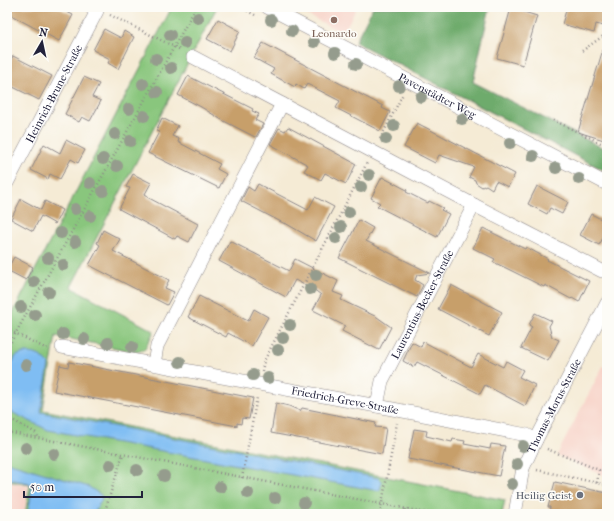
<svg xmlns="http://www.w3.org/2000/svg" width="614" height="521" viewBox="0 0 614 521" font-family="'IM FELL French Canon',serif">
<rect width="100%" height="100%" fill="#fdfcf7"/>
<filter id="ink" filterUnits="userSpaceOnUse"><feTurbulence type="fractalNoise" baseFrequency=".025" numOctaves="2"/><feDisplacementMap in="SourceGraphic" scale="8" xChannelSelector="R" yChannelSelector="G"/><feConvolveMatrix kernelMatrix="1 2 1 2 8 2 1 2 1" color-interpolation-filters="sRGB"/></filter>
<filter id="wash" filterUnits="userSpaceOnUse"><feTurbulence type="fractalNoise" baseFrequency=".012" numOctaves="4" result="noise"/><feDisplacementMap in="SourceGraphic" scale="16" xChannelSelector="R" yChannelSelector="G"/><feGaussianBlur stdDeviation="0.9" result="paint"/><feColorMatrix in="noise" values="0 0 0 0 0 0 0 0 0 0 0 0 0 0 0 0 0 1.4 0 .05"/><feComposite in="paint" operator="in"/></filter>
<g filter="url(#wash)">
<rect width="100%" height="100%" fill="#f5ebd5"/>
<path fill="#f7d1c6" d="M291,7H357L343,33Z
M603,366L607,368V477L557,455Z
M7,482L28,486L24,514H7Z"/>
<path fill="#89c67d" stroke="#56745c" d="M172,7H217L71,287L154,331L145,349L137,352L56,336L43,410L505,500L502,514H25L30,485L7,481V324Z"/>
<path fill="#6eab6c" stroke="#486654" d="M373,7H490L473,82L607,150V172L355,42Z"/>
<path fill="#7fbdf3" stroke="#507097" d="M24,353C36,353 41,355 49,364L41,412L378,478L382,481L380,490H374L48,430L7,410V371L16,356Z
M7,462L89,487L101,495L102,499L94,514H28L32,488L29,483L7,479Z"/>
<g id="blocks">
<path fill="#c79f6a" d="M7,7H57L73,15L59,41L7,13Z
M567,7H607V27L596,24L594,33L562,24Z
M511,8L537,16L523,65L497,58Z
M218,19L240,31L230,51L207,39Z
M104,29L121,38L124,31L134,37L118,69L108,63L110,59L93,50Z
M263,43L383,106L382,108L390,112L380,131L336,108L340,101L307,84L304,89L296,84L295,87L271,74L274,69L254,58Z
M604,46H607V141L578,132Z
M13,56L52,76L39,100L7,84V67Z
M188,76L253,109L252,111L259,114L255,120L263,124L256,137H255L222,120L201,107L178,95Z
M84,77L99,84L92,97L101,101L90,121L82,117L79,122L65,114Z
M162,118L178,126L172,136L179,139L178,142L220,164L217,169L226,174L219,188L148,153L159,132L156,131Z
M417,123L515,174L508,187L496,181L492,189L486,185L482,187L476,183L475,180L469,177L474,167L439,155L435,163L404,147Z
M288,127L356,164L346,184L325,173L321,180L304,171L308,165L270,144L279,128L285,131Z
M66,140L85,150L78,163L71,159L60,179L50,174L48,179L31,170L44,144L60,153Z
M133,174L151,183L145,194L148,196L147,197L198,224L189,242L177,236L175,239L119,209L130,188L126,187Z
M382,177L407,190L406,192L428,203L429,201L443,208L441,210L449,214L437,237L377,206L380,203L371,198Z
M258,184L308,210L315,197L334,207L316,241L285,223V224L241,201L248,187L254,191Z
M537,186L568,202L562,214L550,208L547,214L528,204Z
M21,199L41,210L45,201L62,210L55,224L41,216L33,231L11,219Z
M591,214L607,222V239L603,238L599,245L580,235Z
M359,220L373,228L366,241L430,273L417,275L415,280L423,285L417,297L339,258Z
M483,228L525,249L526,247L548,259L547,260L589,281L579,302L572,298L571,299L545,285L544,287L506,268L493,262L495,259L473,248Z
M103,230L120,239L113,251L169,280L165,288L174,292L167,305L89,265L100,245L97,243Z
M230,241L289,271L295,259L338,281L333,292L343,296L341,300L377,317L391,327L379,350L342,331L345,326L313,310L321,295L316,291L295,280L286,297L219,261Z
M14,257L33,267L26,280L7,270Z
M451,285L502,312L489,336L438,309Z
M199,296L248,321L254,309L268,317L252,346L228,333L226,337L188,317Z
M535,313L552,321L549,326L552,337L559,340L548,361L521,348L532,327L529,325Z
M412,342L421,347L423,342L426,343L471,367L478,354L503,367L506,361L523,370L519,377L535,385L525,406L485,385L480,394L417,362L414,367L403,361Z
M69,362L253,398L249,419L242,418L241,424L237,423V426L54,391L60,365L68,367Z
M276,403L289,406L300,411L302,408L376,423L375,427L386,428L382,454L271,433Z
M414,429L427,431L426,436L452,442L453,439L465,441L464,444L490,449L491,444L505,446L499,476L408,459Z
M555,482L607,493V514H549L550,507H548Z"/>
</g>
</g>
<g filter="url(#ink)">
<use href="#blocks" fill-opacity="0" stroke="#8c8688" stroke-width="1"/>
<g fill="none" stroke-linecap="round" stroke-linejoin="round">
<defs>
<g id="minor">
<path id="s1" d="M267,7L607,184"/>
<path d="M193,57L474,205L602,271"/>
<path id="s2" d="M7,183L97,11L90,7"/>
<path id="s3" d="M62,347L377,406L527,435L536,440"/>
<path d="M154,364L157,346L282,104"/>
<path id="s4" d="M377,406L382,381L474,205"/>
<path id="s5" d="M515,514L523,468L536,440L607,303"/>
</g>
</defs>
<use href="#minor" stroke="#8c8688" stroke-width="14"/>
<path stroke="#8c8688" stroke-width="2.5" stroke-dasharray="1 3" stroke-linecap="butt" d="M240,7L255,15
M110,15L181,50
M582,51L603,36L607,37
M553,120L603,144L607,143
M380,139L403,94
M7,329L45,348L50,349
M7,349L196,7
M262,371L264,361L367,163
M7,417L36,433L38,437
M7,432L434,514
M547,449L599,470L597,483
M537,470L607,485
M242,478L257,397
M104,514L123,454
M380,514L397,423
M404,514L405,508"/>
<use href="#minor" stroke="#fff" stroke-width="13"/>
</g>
<g fill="#959c8d">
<circle cx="198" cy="18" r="6"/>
<circle cx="271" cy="20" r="6"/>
<circle cx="292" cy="31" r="6"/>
<circle cx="170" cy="35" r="6"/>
<circle cx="314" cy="42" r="6"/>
<circle cx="185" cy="43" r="6"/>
<circle cx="335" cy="53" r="6"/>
<circle cx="156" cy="59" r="6"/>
<circle cx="356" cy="64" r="6"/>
<circle cx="171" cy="68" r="6"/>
<circle cx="143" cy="84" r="6"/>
<circle cx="399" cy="86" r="6"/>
<circle cx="157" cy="92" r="6"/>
<circle cx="421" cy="97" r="6"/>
<circle cx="129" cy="109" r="6"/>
<circle cx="144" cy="116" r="6"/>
<circle cx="462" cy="119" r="6"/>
<circle cx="394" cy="126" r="6"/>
<circle cx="115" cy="134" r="6"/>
<circle cx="386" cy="139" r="6"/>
<circle cx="130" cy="141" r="6"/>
<circle cx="510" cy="143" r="6"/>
<circle cx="533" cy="156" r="6"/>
<circle cx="103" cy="159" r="6"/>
<circle cx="117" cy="166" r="6"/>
<circle cx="556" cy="168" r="6"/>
<circle cx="369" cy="175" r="6"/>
<circle cx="579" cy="179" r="6"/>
<circle cx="90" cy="183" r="6"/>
<circle cx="361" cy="187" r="6"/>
<circle cx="103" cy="191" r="6"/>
<circle cx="75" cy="209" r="6"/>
<circle cx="349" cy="212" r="6"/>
<circle cx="90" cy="216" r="6"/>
<circle cx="341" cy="227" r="6"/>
<circle cx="61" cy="233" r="6"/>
<circle cx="336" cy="238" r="6"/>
<circle cx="75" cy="242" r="6"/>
<circle cx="48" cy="258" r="6"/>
<circle cx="63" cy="265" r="6"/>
<circle cx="316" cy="275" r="6"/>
<circle cx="34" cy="282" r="6"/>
<circle cx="310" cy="289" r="6"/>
<circle cx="49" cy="292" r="6"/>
<circle cx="21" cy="307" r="6"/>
<circle cx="35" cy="315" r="6"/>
<circle cx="290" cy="325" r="6"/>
<circle cx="63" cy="334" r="6"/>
<circle cx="283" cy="338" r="6"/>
<circle cx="84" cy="339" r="6"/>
<circle cx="108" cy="343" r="6"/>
<circle cx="132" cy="347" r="6"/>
<circle cx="278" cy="350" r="6"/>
<circle cx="180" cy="362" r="6"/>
<circle cx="26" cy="365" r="6"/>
<circle cx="253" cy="375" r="6"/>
<circle cx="268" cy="378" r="6"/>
<circle cx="523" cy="446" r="6"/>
<circle cx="26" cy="448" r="6"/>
<circle cx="54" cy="454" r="6"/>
<circle cx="517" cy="464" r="6"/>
<circle cx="110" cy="465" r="6"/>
<circle cx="137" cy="470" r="6"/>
<circle cx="164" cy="476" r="6"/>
<circle cx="512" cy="484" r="6"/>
<circle cx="220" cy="487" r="6"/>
<circle cx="248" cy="493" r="6"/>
<circle cx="275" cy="498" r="6"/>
<circle cx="304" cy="503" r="6"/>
</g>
</g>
<circle fill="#8d6e63" stroke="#fdfcf7" stroke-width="1.5" cx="334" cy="20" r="4"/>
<circle fill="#6b7280" stroke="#fdfcf7" stroke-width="1.5" cx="580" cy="495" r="4"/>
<g text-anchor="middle" stroke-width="3" stroke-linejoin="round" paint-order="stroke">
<g font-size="11" fill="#785e54" stroke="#fdfcf7">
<text x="334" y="37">Leonardo</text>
</g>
<g font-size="11" fill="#22223b" stroke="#fdfcf7">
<text dy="4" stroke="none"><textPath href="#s2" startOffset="101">Heinrich-Brune-Straße</textPath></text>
<text dy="4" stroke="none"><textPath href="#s1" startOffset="192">Pavenstädter Weg</textPath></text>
<text dy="4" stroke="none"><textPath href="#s4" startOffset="112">Laurentius-Becker-Straße</textPath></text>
<text dy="4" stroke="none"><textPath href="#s3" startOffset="288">Friedrich-Greve-Straße</textPath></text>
<text dy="4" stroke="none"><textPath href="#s5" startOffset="116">Thomas-Morus-Straße</textPath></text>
</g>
<g font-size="11" fill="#5b616d" stroke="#fdfcf7" text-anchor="end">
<text x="572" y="499">Heilig Geist</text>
</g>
</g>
<rect width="614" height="521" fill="none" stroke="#fdfcf7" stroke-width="24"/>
<g transform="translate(42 42) rotate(9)" stroke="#fdfcf7" stroke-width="3" paint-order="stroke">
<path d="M0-3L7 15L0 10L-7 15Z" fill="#22223b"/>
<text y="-6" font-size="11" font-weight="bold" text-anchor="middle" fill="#22223b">N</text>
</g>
<path d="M24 491v6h118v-6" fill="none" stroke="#22223b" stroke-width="2"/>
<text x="30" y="491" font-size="12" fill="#22223b" stroke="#fdfcf7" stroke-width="3" paint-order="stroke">50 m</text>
</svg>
